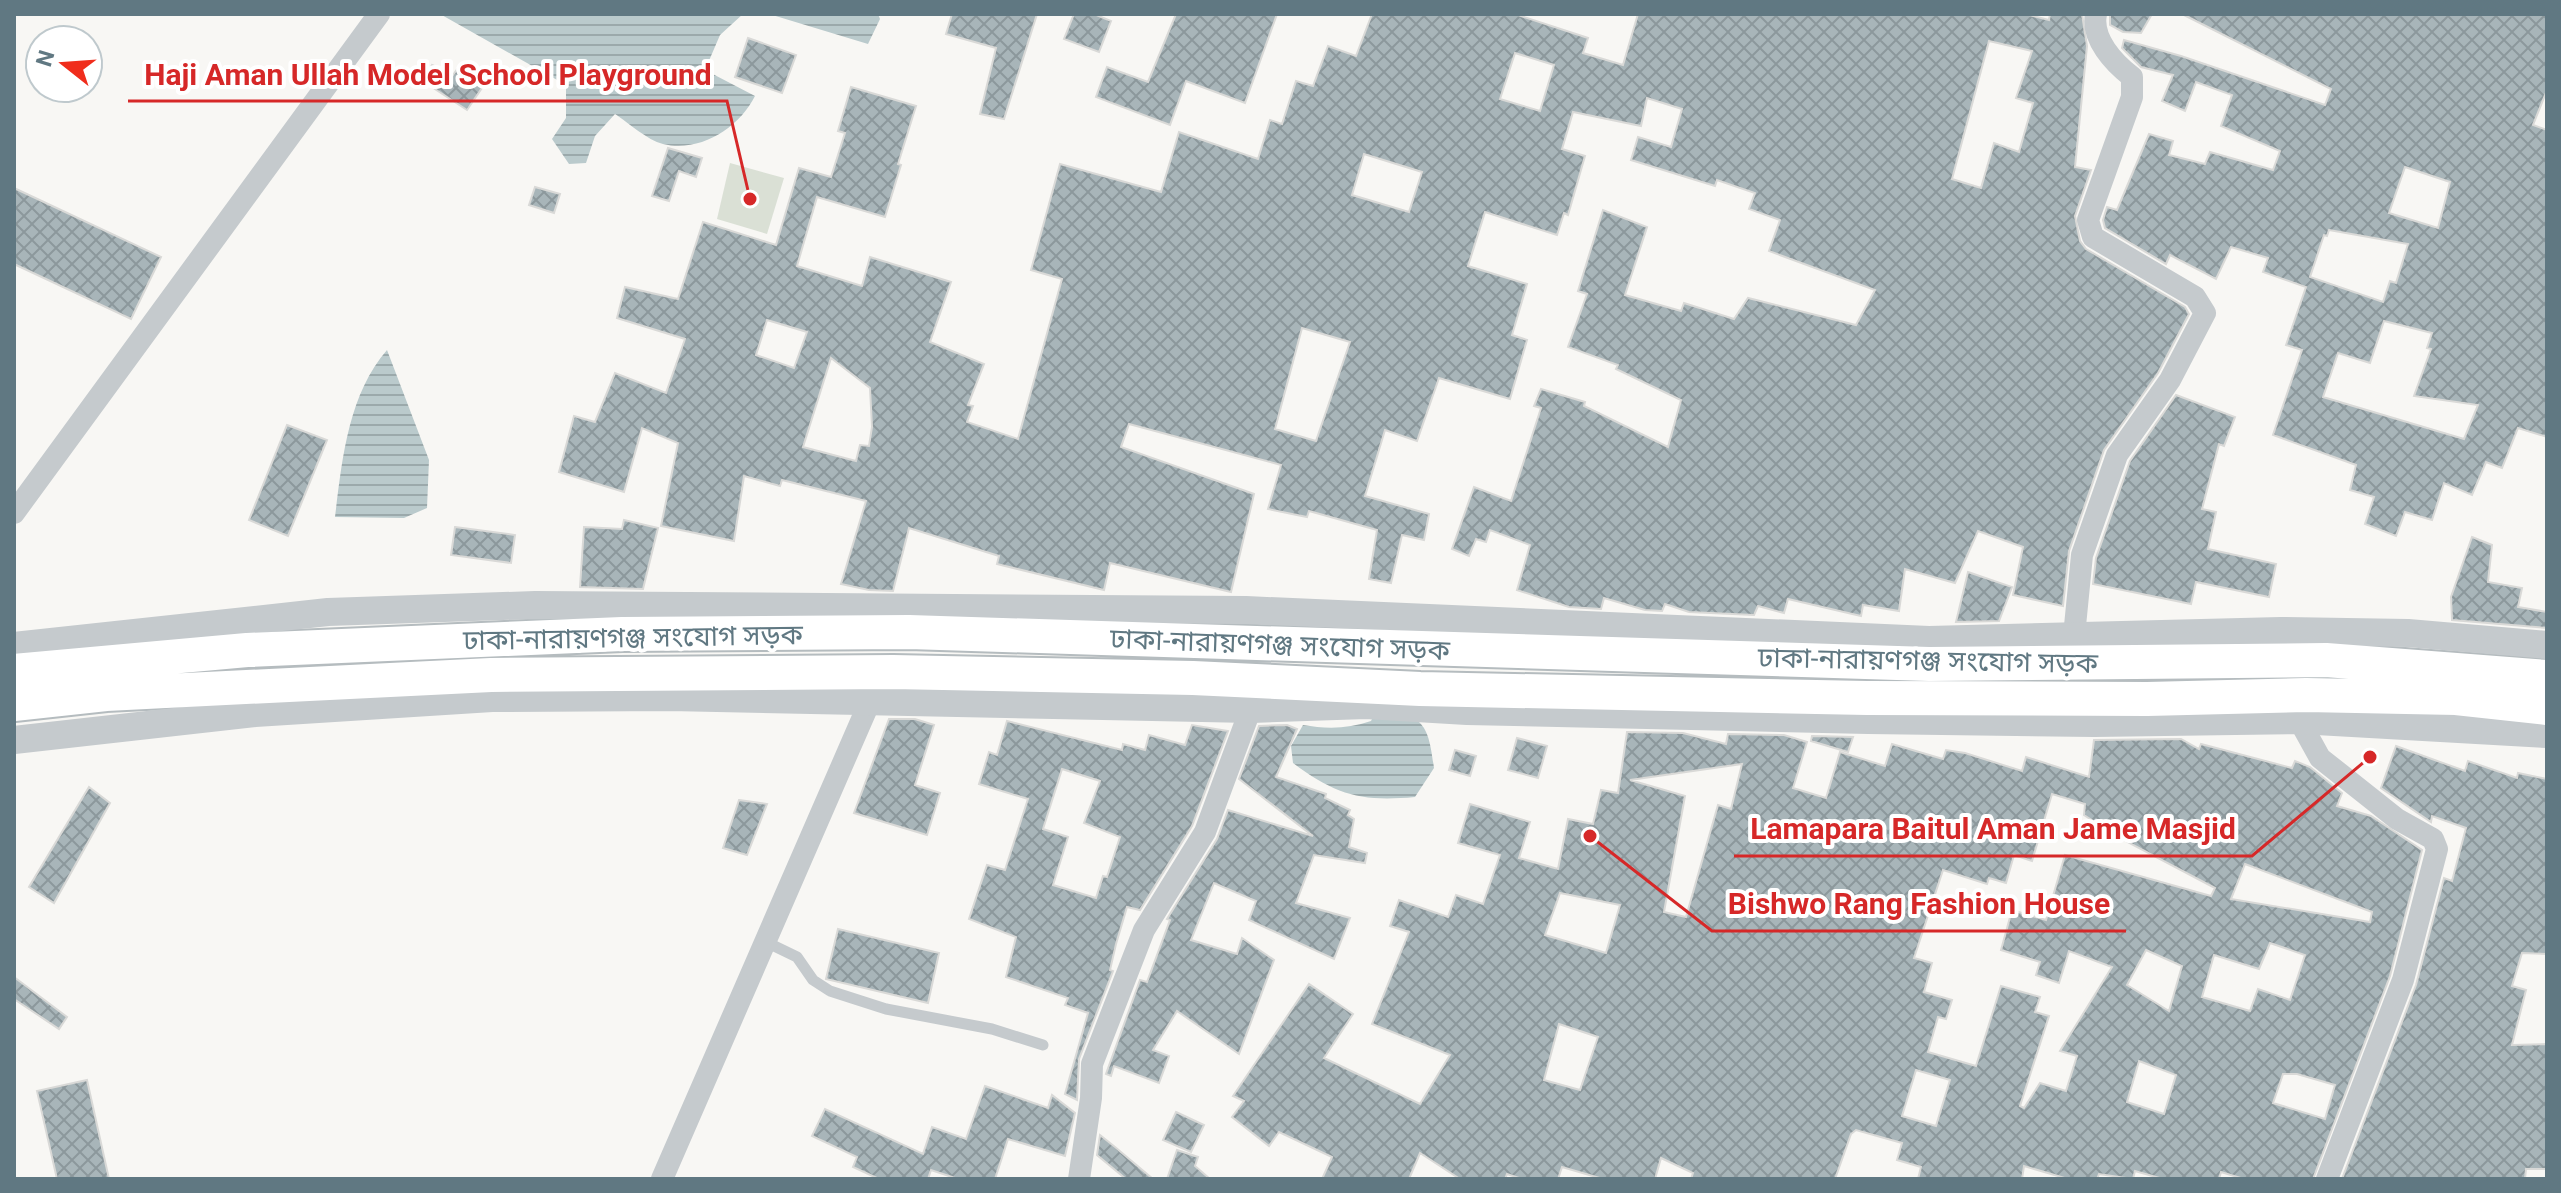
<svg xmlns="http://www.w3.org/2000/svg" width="2561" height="1193" viewBox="0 0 2561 1193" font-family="Roboto,'Noto Sans Bengali',sans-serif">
<defs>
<pattern id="water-rules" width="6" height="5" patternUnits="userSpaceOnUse" patternTransform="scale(2)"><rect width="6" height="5" fill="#bacacc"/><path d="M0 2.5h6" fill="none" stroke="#9ba9ab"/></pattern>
<pattern id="building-cross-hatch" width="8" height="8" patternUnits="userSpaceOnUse" patternTransform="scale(2)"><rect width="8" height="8" fill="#a8b5b9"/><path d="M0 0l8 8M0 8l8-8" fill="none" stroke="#8c989c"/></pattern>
</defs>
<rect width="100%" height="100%" fill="#f8f7f4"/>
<path fill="#dae0d5" d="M730,163L784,178L767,234L717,219Z"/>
<path fill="url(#water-rules)" d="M440,14H743L720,35L705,70L755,96C739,128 700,153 663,144C647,140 629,123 615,114L595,136L586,163L569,164L552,139L566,118V85Z
M769,14H878L880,19L868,44Z
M387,350L429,460L427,508L404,518L335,517C342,460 348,395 387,350Z
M1378,707C1424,717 1428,722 1434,768L1415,797C1361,802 1336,795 1293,763L1291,746L1303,725C1326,729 1348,729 1371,721Z"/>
<path fill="url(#building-cross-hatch)" stroke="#d9d9d7" stroke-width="2" fill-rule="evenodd" d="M952,14H1037L1004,119L980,114L996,48L946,34Z
M1074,14H1094L1111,21L1099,52L1064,39Z
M1176,14H1277L1245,103L1186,81L1170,125L1096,97L1107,67L1148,82Z
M1372,14H1515L1588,38L1583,53L1623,65L1638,14H2025L2049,20L2050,14H2082L2087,46L2075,167L2091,170L2075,216L2080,241L2086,249L2185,307L2189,314L2158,373L2104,450L2069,551L2063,606L2013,595L2023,547L1978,531L1955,583L1905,569L1899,611L1863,605L1861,616L1788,599L1784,613L1758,606L1754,615L1689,612L1665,604L1662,611L1645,610L1604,598L1601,609L1569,607L1517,590L1530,545L1490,530L1486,542L1476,539L1469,556L1452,549L1474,487L1511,501L1541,408L1534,406L1541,389L1585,402L1584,406L1668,447L1681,400L1616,369L1618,365L1568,347L1587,294L1578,291L1603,210L1647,227L1625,295L1681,311L1684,303L1734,319L1748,298L1856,325L1875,290L1769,251L1780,220L1749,209L1755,193L1717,180L1715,186L1631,160L1638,137L1671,147L1682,109L1647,98L1641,126L1573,112L1562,149L1585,156L1568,215L1564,213L1557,235L1485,212L1468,266L1527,284L1512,335L1527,340L1510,399L1439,378L1417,441L1385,430L1365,496L1429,514L1424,540L1402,535L1391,583L1369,579L1377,530L1309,511L1307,517L1268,509L1281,465L1129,424L1121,447L1254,494L1231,592L1110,563L1104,590L997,564L999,556L909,528L893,591L869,590L841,584L866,501L782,480L780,486L744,476L734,541L661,526L678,443L642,428L624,492L559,472L574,416L595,422L615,373L666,393L685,339L617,318L625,287L678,299L703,222L776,245L799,168L831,177L845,133L838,131L851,87L916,106L898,164L901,165L885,217L817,197L797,266L862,286L870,257L951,282L930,342L984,364L968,405L973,406L967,422L1018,439L1062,279L1031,270L1060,164L1161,192L1179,132L1258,159L1270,120L1282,124L1296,81L1313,86L1328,46L1356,56ZM1989,41L2032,51L2016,98L2033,103L2019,152L1994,143L1981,188L1952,179ZM1515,53L1554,65L1540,111L1500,99ZM1364,154L1422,172L1409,212L1352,195ZM767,320L807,332L794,368L756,355ZM1302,328L1350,342L1316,441L1275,429ZM831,358L870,388L872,427L869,446L860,445L856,461L803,447Z
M2110,14H2152L2141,33L2123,32L2110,25Z
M2182,14H2547V90L2533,125L2547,130V437L2518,428L2502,468L2486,462L2472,495L2444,483L2432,520L2405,512L2396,536L2365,524L2374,497L2350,490L2356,465L2273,435L2302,350L2286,345L2306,287L2263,272L2268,258L2231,247L2216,279L2170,255L2166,264L2105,228L2103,220L2107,207L2117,210L2149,134L2173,141L2169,155L2205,164L2210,152L2273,170L2280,151L2221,126L2232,95L2196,82L2185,111L2162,101L2173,75L2141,67L2122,48L2124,40L2181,56L2325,105L2331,89ZM2405,167L2450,182L2438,228L2389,213ZM2329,230L2408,244L2396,283L2390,281L2383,302L2310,277L2324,235L2327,236ZM2384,321L2432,333L2427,348L2431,349L2414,396L2478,405L2464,439L2323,397L2338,353L2370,363Z
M748,38L796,55L782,93L735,77Z
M432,65L453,75L460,65L486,82L467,110L424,82Z
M668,148L702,158L696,177L679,171L669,201L652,196Z
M535,187L560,194L554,213L529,205Z
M14,188L161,257L131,319L14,264Z
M2176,395L2235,417L2224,446L2219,444L2202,509L2216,512L2208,549L2276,564L2269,597L2196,582L2191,604L2093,584L2096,558L2130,461Z
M287,425L327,440L288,536L249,520Z
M624,520L658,528L643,589L580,587L584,527L622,529Z
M455,527L515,535L511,563L451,555Z
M2472,537L2492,545L2488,582L2522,588L2518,607L2547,612V628L2452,620L2451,597Z
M1968,572L2012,587L1999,621L1956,622Z
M889,719H915L934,725L915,785L940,793L927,835L854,813Z
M1007,721L1122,750L1123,744L1145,750L1149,735L1185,745L1192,725L1228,731L1192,826L1140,910L1127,907L1116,944L1110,970L1113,971L1079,1059L1077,1100L1065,1094L1088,1013L1065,1005L1068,998L1006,977L1016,937L969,919L987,865L1005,870L1028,799L979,784L989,752L997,755ZM1062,769L1100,781L1084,823L1120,837L1107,877L1103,876L1096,898L1053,885L1068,837L1043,829Z
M1287,725L1297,729L1276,777L1326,794L1325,798L1350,810L1348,815L1354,819L1349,847L1367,853L1365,863L1314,855L1296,903L1350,918L1334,959L1249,920L1256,901L1214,883L1191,940L1237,954L1242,938L1274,960L1239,1054L1177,1011L1153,1050L1169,1056L1159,1083L1114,1066L1111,1076L1106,1074L1140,980L1147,982L1170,920L1167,919L1217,839L1228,810L1313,836L1239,779L1259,726Z
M1627,732L1683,733L1726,744L1728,734L1784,735L1807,742L1793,788L1826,798L1840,752L1885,766L1892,744L1943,759L1946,750L1965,753L2022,771L2026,757L2089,777L2094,740L2181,739L2199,749L2201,744L2292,768L2295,761L2310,767L2342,793L2337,806L2371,816L2422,850L2390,976L2313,1179H2244L2221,1172L2219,1179H2163L2135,1171L2133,1179L2099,1174L2097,1179H2068L2024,1166L2022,1179H1918L1921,1167L1897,1160L1902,1143L1856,1130L1851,1134L1835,1179H1691L1693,1173L1661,1158L1655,1179H1603L1562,1167L1558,1179H1522L1507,1174L1505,1179H1460L1420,1153L1409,1179H1322L1332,1157L1279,1132L1269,1146L1232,1117L1244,1101L1233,1096L1309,984L1353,1014L1324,1058L1420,1104L1450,1055L1372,1024L1409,932L1390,926L1399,900L1448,917L1456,895L1483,904L1500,855L1458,843L1470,804L1530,822L1519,858L1558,869L1568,819L1593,824L1601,790L1618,793ZM1742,764L1731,809L1718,805L1686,917L1664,912L1685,796L1630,780ZM2052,794L2085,804L2084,815L2116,836L2215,888L2211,896L2065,855L2046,920L2012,910L2001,950L2040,962L2036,975L2059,983L2069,951L2112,967L2060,1051L2077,1056L2066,1091L2040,1083L2024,1108L2020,1106L2049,1016L2035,1012L2040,997L2001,986L1976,1066L1928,1052L1938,1017L1946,1019L1952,1000L1924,992L1932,963L1914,958L1943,870L1987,884L1989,878L2006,883L2014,855L2032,861ZM2245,864L2372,912L2370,922L2231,899ZM1560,893L1620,905L1606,953L1545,935ZM2270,943L2305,955L2290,1000L2258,989L2250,1011L2202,997L2214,955L2259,969ZM2146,950L2182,966L2169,1011L2127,985ZM1559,1024L1598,1037L1580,1090L1544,1080ZM2139,1061L2176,1075L2164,1114L2127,1102ZM1916,1070L1950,1080L1936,1126L1902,1116ZM2283,1074H2297L2335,1085L2325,1119L2273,1103Z
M1812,736L1853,737L1848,752L1811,741Z
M1517,738L1547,746L1538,778L1508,770Z
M2396,746L2465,771L2468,761L2517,778L2518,773L2547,779V954L2522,953L2512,986L2526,990L2512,1045L2547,1044L2546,1169H2526L2525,1179H2342L2416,985L2444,878L2452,881L2466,828L2432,816L2431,822L2381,788Z
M1455,750L1476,756L1470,776L1449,770Z
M89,787L110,803L54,903L29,887Z
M739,800L767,804L747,855L723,848Z
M838,929L939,953L928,1003L826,979Z
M14,977L67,1017L59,1029L14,999Z
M87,1080L109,1179H57L37,1091Z
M985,1086L1048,1108L1052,1095L1075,1113L1065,1156L1008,1139L995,1179H958L931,1170L928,1179H879L853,1167L857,1157L812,1136L825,1109L923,1154L932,1127L966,1139Z
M1176,1112L1204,1125L1191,1152L1163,1140Z
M1100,1135L1115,1147L1153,1179H1126L1097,1155Z
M1177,1150L1198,1157L1195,1166L1210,1179H1167Z"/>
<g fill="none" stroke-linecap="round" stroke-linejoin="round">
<defs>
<path id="primary" d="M14,671L247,650L622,634L909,632L1929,664L2326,660L2547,677
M14,704L106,694L491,675L893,672L1193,678L1420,689L1867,698L2147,699L2306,695L2456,698L2547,708"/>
</defs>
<use href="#primary" stroke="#b5bcbf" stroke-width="38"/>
<path stroke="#c5cacd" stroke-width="11" d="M766,942L797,957L813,980L830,991L886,1009L992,1029L1043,1045"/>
<path stroke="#c5cacd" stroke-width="22" d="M14,513L379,14
M2074,636L2082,555L2117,455L2170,380L2205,313L2195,297L2093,237L2088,220L2132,97V77C2114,63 2091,39 2096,14
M2299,720L2320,758L2397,819L2433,839L2437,849L2403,980L2327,1179
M662,1179L870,701
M1079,1179L1091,1098L1092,1064L1144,930L1205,832L1255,697"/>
<path stroke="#c5cacd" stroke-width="28" d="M14,646L328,612L535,605L1246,610L1929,640L2281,631L2408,633L2547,645
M14,740L255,713L492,698L670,697L1251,709L1366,705L1467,711L1868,720L2094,723L2299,720L2547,734"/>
<use href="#primary" stroke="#fff" stroke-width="34"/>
</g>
<g text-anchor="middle" stroke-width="8" stroke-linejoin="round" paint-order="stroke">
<g font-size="28" fill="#607882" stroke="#fff">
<text transform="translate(633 637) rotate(-1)" y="10">ঢাকা-নারায়ণগঞ্জ সংযোগ সড়ক</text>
<text transform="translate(1280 644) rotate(2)" y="10">ঢাকা-নারায়ণগঞ্জ সংযোগ সড়ক</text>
<text transform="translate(1928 660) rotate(1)" y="10">ঢাকা-নারায়ণগঞ্জ সংযোগ সড়ক</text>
</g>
</g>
<path fill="none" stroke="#d62828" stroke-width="3" d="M750 199L727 101H128M2370 757L2252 856H1734M1590 836L1712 931H2126"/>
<g fill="#d62828" stroke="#fff" stroke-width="3">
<circle cx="750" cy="199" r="8"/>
<circle cx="2370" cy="757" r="8"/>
<circle cx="1590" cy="836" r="8"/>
</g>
<g font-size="30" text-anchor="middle" font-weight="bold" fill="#d62828" stroke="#fff" stroke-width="8" stroke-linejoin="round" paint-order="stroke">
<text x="428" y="85">Haji Aman Ullah Model School Playground</text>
<text x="1993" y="839">Lamapara Baitul Aman Jame Masjid</text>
<text x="1919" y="914">Bishwo Rang Fashion House</text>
</g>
<rect width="2561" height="1193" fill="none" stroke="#607882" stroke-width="32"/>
<g transform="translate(64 64) rotate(287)"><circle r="38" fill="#ffffff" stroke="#bfc9cd" stroke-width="2"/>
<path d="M0-6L14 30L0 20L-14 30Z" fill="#f02d1c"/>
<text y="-12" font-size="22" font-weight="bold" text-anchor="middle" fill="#607882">N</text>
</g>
</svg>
